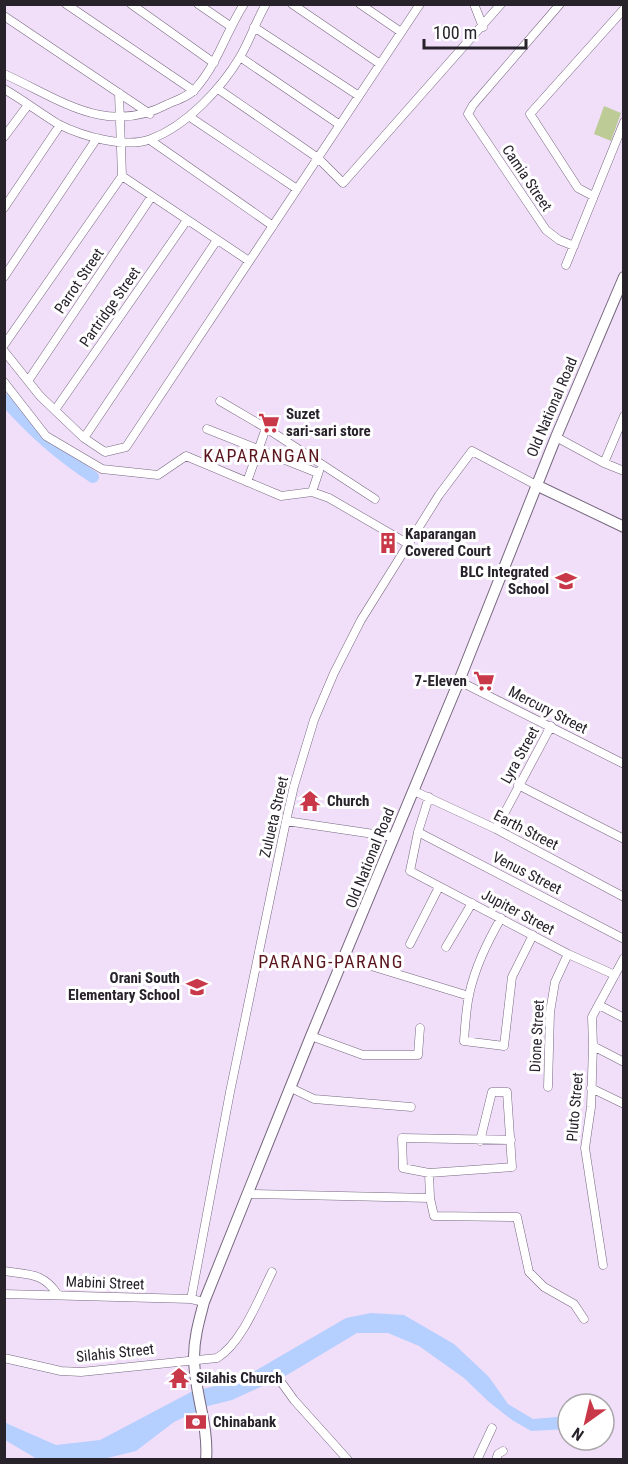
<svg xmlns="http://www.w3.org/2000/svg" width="628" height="1464" viewBox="0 0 628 1464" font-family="'Roboto Condensed',sans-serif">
<rect width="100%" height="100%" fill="#f1dffa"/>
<path fill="#bdcb97" d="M604,106L621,113L611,141L594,134Z"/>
<path fill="#b5cfff" d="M371,1313L404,1315L454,1344L489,1377L508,1404L533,1419L568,1416V1429L531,1431L512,1420L489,1402L464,1378L419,1346L388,1333H357L287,1375L232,1400L208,1406L174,1422L136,1451L103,1459H37L5,1440L4,1421L8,1424L56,1445L100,1440L191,1392L219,1385L253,1372L346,1318Z"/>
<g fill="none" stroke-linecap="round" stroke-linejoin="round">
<path stroke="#b5cfff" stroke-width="12" d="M4,399C31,430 59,455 93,477"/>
<defs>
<path id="street" d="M66,4L194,91
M131,4L214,63
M198,4L230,26
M292,4L380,64
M360,4L401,32
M474,4L483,27
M560,4L473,105L468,114L546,230L559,240L574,246
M4,16L150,114
M254,27L359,96
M240,57L340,125
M4,74C60,99 106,137 168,104C177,100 190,96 196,88C218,63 226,32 244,4
M4,89C23,100 40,113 58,124C82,136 125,149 151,139C186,126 221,89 240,57C250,40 256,21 266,4
M218,89L318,158L343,183L501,4
M119,93L122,176L249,261
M190,117L297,189
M4,137L28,105
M150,140L273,226
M593,196L578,188L530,114L624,9
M4,208L60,125
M566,265L624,122
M4,277L97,138
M4,345L122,176
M4,351L40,396L84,438L105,452L126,447L420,4
M28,381L152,196
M4,382L46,436L102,469L158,475L186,456L281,496L312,492L329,498L410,545
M220,401L266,428L375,499
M55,410L187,220
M207,429L318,473
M556,437L604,463L624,471
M84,438L217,240
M604,463L624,416
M247,482L266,428
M312,492L319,471
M459,681L624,764
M518,785L624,839
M414,791L496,829L624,897
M429,797L418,832L410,871L568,954L615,975
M286,821L394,837
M496,829L551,726
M418,832L624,939
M501,918C487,943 475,967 469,995C466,1010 465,1026 464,1041L504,1046L512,977L533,935
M410,944L439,887
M446,947L472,903
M345,958L469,996
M599,1005L624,1018
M311,1036L363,1055H418L420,1028
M593,1046L624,1062
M548,1087L550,1012L555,982L568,954
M291,1088L314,1099L411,1107
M591,1088L624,1104
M480,1141L492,1092H507L512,1167L429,1173L403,1168L402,1138L511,1140
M429,1173L430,1198
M249,1194L430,1198L434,1216L517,1217L529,1272L544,1287L574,1304L584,1319
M603,1265L585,1148L591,1107L593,1046L592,1017L624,958
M4,1271C29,1275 43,1272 58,1295
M4,1294L191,1299L204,1302
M191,1299L230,1092L286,821L294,786L314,720L334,673L361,620L439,495L472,451L536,485
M4,1358L61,1371L81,1372L217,1358C242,1343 259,1298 272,1272
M281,1382L294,1400L348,1460
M477,1460L492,1428
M496,1460L498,1454L503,1451"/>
<path id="secondary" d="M536,485L624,527
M206,1460C209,1425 194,1392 194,1357C194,1338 199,1321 204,1302L311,1036L459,681L556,437L624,277"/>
</defs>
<use href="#street" stroke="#77687f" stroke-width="9"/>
<use href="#secondary" stroke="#77687f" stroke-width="12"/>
<use href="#street" stroke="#fff" stroke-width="8"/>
<use href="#secondary" stroke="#fff" stroke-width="10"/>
</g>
<defs>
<symbol id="supermarket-bare" viewBox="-9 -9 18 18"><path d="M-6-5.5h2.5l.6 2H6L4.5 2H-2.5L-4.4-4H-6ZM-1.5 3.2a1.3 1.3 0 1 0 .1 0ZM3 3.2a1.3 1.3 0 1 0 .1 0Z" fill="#c83849" stroke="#fff" stroke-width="2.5" paint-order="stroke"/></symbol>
<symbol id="building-bare" viewBox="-9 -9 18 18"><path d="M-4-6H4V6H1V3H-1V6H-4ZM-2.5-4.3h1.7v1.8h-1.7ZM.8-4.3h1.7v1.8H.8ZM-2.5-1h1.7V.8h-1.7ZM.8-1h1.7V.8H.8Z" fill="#c83849" stroke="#fff" stroke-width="2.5" paint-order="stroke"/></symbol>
<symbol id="school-bare" viewBox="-9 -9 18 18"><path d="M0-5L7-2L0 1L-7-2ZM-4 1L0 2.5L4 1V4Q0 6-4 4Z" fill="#c83849" stroke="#fff" stroke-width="2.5" paint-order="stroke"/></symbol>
<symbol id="temple-bare" viewBox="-9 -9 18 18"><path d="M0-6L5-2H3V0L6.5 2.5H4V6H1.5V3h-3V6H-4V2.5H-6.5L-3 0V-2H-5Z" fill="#c83849" stroke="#fff" stroke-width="2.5" paint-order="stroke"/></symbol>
<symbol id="bank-bare" viewBox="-9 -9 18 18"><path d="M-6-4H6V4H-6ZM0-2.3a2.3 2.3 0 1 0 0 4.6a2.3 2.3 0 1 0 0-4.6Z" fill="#c83849" stroke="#fff" stroke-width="2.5" paint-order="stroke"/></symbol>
</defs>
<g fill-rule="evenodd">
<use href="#supermarket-bare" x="254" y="408" width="30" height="30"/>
<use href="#building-bare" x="373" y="528" width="30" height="30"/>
<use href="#school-bare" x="551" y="566" width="30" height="30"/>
<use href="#supermarket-bare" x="469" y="666" width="30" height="30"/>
<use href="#temple-bare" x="295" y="786" width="30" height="30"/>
<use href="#school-bare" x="182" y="972" width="30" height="30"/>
<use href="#temple-bare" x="164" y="1363" width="30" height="30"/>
<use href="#bank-bare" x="181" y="1407" width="30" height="30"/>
</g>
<g text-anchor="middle" stroke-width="6" stroke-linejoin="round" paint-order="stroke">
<g font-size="15" fill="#28222b" stroke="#fff">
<text transform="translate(527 178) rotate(56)" y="5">Camia Street</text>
<text transform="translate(79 281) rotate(-56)" y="5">Parrot Street</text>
<text transform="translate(110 307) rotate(-55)" y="5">Partridge Street</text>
<text transform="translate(552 407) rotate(-67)" y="5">Old National Road</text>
<text transform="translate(548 710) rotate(27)" y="5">Mercury Street</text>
<text transform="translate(520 755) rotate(-61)" y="5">Lyra Street</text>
<text transform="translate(274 817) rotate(-77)" y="5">Zulueta Street</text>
<text transform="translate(526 830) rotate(27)" y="5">Earth Street</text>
<text transform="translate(370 858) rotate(-68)" y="5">Old National Road</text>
<text transform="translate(527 873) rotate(27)" y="5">Venus Street</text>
<text transform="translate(518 912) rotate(28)" y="5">Jupiter Street</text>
<text transform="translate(537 1036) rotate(-87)" y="5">Dione Street</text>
<text transform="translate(575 1107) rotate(-85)" y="5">Pluto Street</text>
<text transform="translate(105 1283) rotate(2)" y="5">Mabini Street</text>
<text transform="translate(115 1353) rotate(-6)" y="5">Silahis Street</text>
</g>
<g font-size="15" font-weight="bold" fill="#28222b" stroke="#fff" text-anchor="start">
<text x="286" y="419">Suzet<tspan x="286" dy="17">sari-sari store</tspan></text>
<text x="405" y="539">Kaparangan<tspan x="405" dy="17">Covered Court</tspan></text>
<text x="549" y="577" text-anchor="end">BLC Integrated<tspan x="549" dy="17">School</tspan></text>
<text x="467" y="686" text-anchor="end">7-Eleven</text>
<text x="327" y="806">Church</text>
<text x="180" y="983" text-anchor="end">Orani South<tspan x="180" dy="17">Elementary School</tspan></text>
<text x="196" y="1383">Silahis Church</text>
<text x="213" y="1427">Chinabank</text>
</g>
<g font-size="18" letter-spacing="1.5" fill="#5b161e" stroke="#fff">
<text x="262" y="462">KAPARANGAN</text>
<text x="331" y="968">PARANG-PARANG</text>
</g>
</g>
<rect width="628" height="1464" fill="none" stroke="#28222b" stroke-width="12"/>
<g transform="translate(586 1422) rotate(214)"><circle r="28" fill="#ffffff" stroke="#a9a7aa" stroke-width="1.5"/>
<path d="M0-4.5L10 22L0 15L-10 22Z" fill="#c83849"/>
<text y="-9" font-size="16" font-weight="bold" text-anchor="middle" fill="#28222b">N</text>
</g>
<path d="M424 39v9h102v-9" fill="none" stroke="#28222b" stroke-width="3"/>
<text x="433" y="39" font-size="18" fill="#28222b" stroke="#ffffff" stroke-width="4.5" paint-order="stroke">100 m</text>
</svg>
